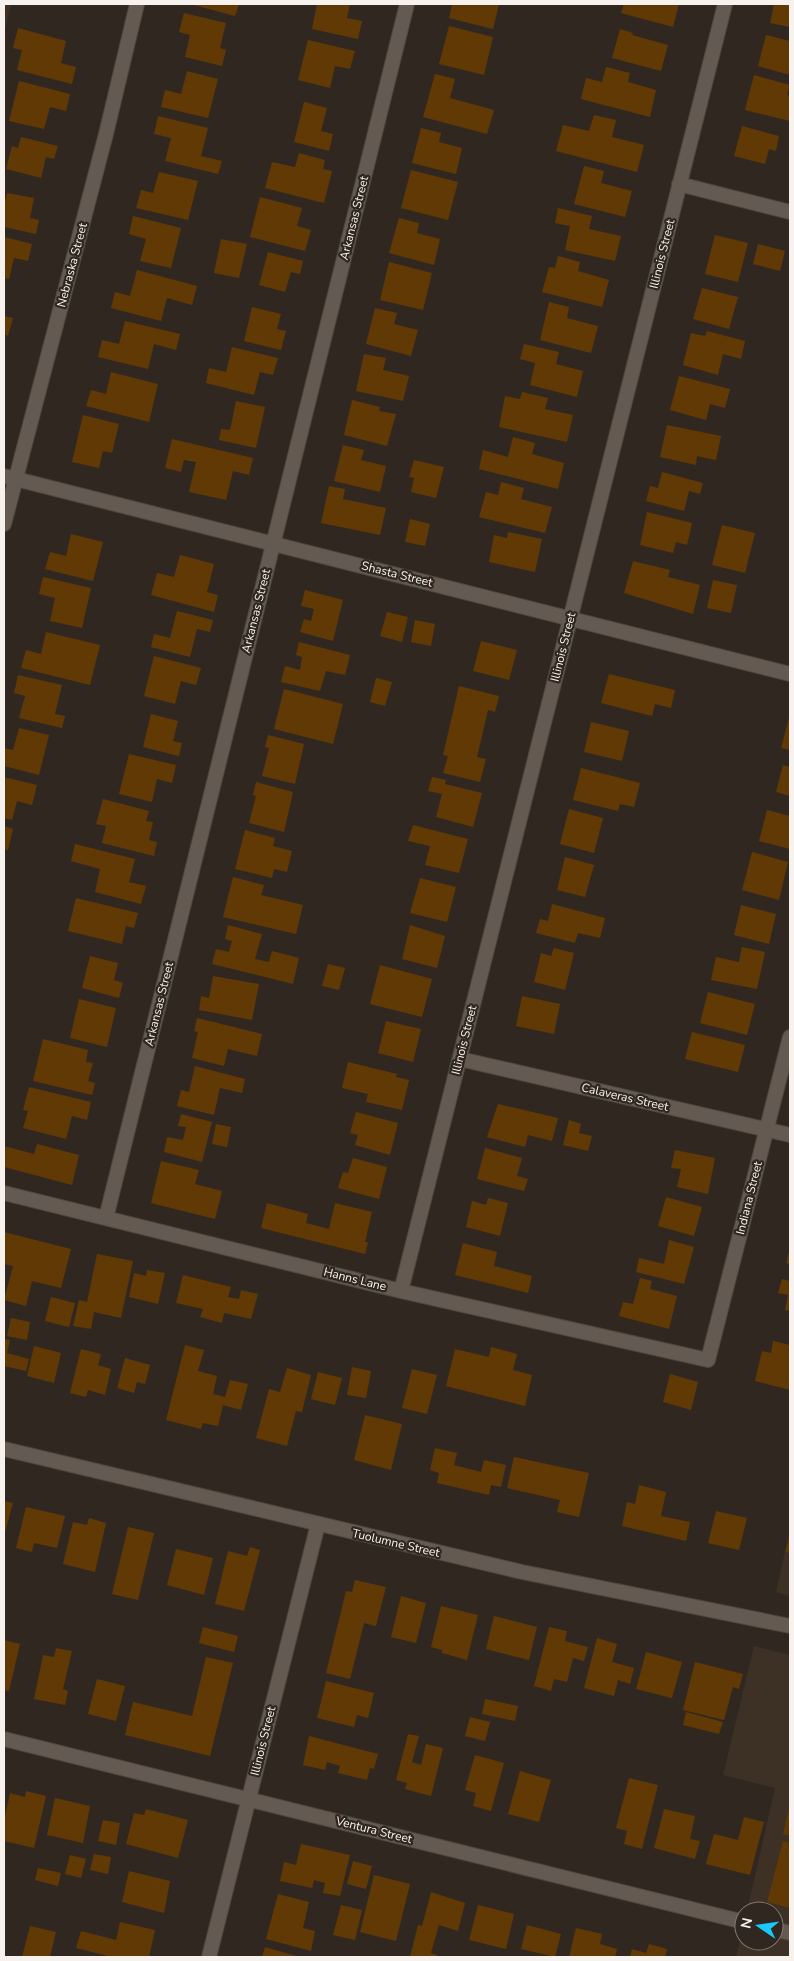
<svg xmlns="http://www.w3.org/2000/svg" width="794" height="1961" viewBox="0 0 794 1961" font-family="'Nunito Sans',sans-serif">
<rect width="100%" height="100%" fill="#302820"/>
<path fill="#3d3024" d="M4,4H11L4,34Z
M790,1529V1596L776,1592Z
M754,1646L790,1655V1957H736L744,1924V1941H774V1911H747L775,1788L723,1775Z"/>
<path fill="#613905" d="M190,4H239L235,16Z
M317,4H350L347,18L362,21L358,39L312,29Z
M452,4H499L493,29L449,18Z
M624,4H679L673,27L621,13Z
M774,4H790V27L770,23Z
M184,13L226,23L220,48L226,50L222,66L185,57L190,35L179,32Z
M449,26L493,37L484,75L439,64Z
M18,28L66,41L61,63L76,67L72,84L17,70L22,50L13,48Z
M620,29L633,33L632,35L668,45L661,71L612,58Z
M766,35L790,41V75L758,66Z
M308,40L355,51L350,69L335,66L330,88L298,80Z
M606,67L630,73L628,82L656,90L650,117L581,99L586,78L602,82Z
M187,71L218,79L208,118L161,107L165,90L181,94Z
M435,74L455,79L450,98L494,110L487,134L423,117Z
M754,75L790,85L787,95L790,96V121L745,110Z
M19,81L70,94L66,111L50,107L44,129L9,121Z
M304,102L327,108L321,131L333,134L329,151L294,142Z
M594,115L616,120L612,137L644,145L637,172L556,151L563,125L589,131Z
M158,116L208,128L201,156L222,161L218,174L165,161L171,138L154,134Z
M742,126L779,136L776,151L769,149L765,164L734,156Z
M421,128L441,133L439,142L462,148L456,174L412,163Z
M21,137L58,146L54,159L46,157L41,178L6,169L12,146L18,148Z
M299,153L325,160L323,169L332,171L324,203L265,188L272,162L295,167Z
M584,166L604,171L601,183L632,191L625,217L574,204Z
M411,170L458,182L448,220L401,208Z
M159,172L198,181L188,220L136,208L141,190L153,193Z
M7,193L34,198L30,218L39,220L36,234L4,227V206Z
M260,197L302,208L297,226L311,230L305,251L250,237Z
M558,208L592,216L589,229L621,236L615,261L565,250L570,226L555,223Z
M133,216L181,228L171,268L140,261L146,239L129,234Z
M399,218L419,223L417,233L440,239L434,265L389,253Z
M715,235L748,243L738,282L705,274Z
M4,237L32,244L28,261L14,258L9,279L4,278Z
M221,239L247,244L239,278L214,273Z
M758,244L785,251L780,271L753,264Z
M268,252L303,261L300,274L291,272L285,292L259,285Z
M558,256L580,262L578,271L609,280L602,307L542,292L549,267L555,268Z
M389,262L432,273L423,310L380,300Z
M137,270L197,286L192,305L167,298L161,321L111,308L115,292L130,296Z
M702,288L738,297L729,329L693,319Z
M549,302L569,307L567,318L598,326L591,353L540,340Z
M252,307L281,314L277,329L286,331L281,350L244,341Z
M375,308L397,313L394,324L418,330L411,356L366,344Z
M4,316L13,318L8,336L4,334Z
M125,321L180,334L176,350L154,344L148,369L98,357L102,340L119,344Z
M707,331L745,341L741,359L723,354L718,375L683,365L691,333L705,336Z
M524,344L559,352L556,364L583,371L577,397L530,385L535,363L520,359Z
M232,347L278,358L273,375L260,372L254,395L206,383L209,368L226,372Z
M364,354L386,358L383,370L409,376L403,401L356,391Z
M111,372L158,384L149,422L86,406L91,390L106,394Z
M679,376L730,389L725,408L710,404L706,420L670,410Z
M522,392L548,398L545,409L573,415L567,442L499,427L505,396L520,399Z
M352,400L380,407L379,411L396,414L387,446L344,435Z
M236,401L265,407L256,448L219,440L221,429L230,430Z
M83,415L119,424L112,453L103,451L99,468L72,462Z
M667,425L721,436L716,460L697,456L696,465L660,457Z
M513,437L535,443L532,454L564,463L558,489L479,469L483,450L508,457Z
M172,439L253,458L249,475L233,471L226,500L189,492L196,462L184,460L181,472L165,468Z
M343,445L364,450L361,460L386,466L380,492L334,481Z
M414,460L444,467L436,498L411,492L414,478L409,477Z
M662,472L703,483L700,494L689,491L684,511L646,501L650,486L658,488Z
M501,482L524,488L521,499L552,507L545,533L479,517L486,492L498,495Z
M329,486L345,489L343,499L386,508L380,535L321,523Z
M647,512L692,523L687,545L676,542L673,553L640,545Z
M410,519L430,524L425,546L405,542Z
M722,525L755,533L745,573L712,565Z
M508,532L542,539L535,572L489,562L494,535L507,538Z
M71,534L103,542L93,581L45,569L50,552L66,556Z
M180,555L214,564L207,592L218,595L214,612L151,595L157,573L174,577Z
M633,561L670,570L668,577L700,585L693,614L624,593Z
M43,577L91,588L82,628L50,621L55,598L39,594Z
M713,580L737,585L731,613L707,608Z
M305,590L343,600L333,641L300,632L304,619L311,621L314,609L301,606Z
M177,611L213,620L210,632L197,629L190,657L151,647L154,634L170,638Z
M387,612L408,617L402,642L380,636Z
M415,620L435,624L431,646L411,642Z
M46,632L100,645L90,685L21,668L26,650L41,654Z
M481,641L517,650L509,680L473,671Z
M299,642L350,655L345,675L326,671L320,691L281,682L285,666L300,670L302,657L296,655Z
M154,656L201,668L196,685L181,681L175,704L144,696Z
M609,674L675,690L671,708L655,704L652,716L601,703Z
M18,675L62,685L55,714L65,716L62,728L19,718L25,696L14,693Z
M376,678L392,682L385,706L370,702Z
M459,686L499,696L495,712L488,710L477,757L486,759L480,782L443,773L448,756L443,755Z
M284,689L343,704L333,744L274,729Z
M151,714L178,721L173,741L182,743L179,756L143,747Z
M790,714V750L781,748Z
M591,722L629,731L622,761L584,752Z
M19,728L49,735L39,775L4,766V748L13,750Z
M268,735L304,744L295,784L262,776L269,748L265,747Z
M129,754L176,765L172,783L157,779L152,802L119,794Z
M783,765L790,767V796L776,792Z
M581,768L640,783L634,807L620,804L618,811L573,800Z
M4,777L37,785L32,805L17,801L12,820L4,818Z
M432,777L446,780L445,784L482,793L473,827L436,817L442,794L428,791Z
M256,782L293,792L284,832L249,823L256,796L253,795Z
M103,799L149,811L146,821L153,822L149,840L157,842L154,856L102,843L106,826L96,824Z
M569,809L603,818L594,853L560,844Z
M767,810L790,816V849L759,841Z
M413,825L468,839L459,873L425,865L430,846L408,841Z
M4,826L13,829L8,850L4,849Z
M245,830L275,838L273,846L292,851L287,872L274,869L272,878L235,869Z
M75,844L135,859L129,882L146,886L141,904L95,892L100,869L71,861Z
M752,852L788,862L779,900L742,890Z
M565,857L594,865L585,897L557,890Z
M233,877L264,885L261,895L303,905L296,934L223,917Z
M420,878L456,887L447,922L410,913Z
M76,898L138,913L134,928L126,926L122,944L68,931Z
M552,904L605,918L600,938L578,933L575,943L536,933L540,919L548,921Z
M741,905L776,914L769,944L734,935Z
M228,925L262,934L255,959L269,962L272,951L299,958L293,984L212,964L216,949L229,952L232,941L225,939Z
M410,925L445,936L437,968L402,959Z
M742,947L765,952L757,989L711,980L716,957L739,962Z
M554,948L574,953L565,990L534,982L541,953L551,956Z
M90,956L118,963L114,980L123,983L119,998L82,988Z
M328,964L345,968L339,990L322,986Z
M380,965L432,979L422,1017L370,1004Z
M213,976L259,984L252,1020L199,1010L201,996L209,998Z
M708,992L755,1004L747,1035L700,1023Z
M522,996L560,1004L554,1034L516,1026Z
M79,999L116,1008L107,1047L70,1038Z
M197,1018L262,1034L257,1056L228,1049L224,1066L192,1058L198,1032L194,1031Z
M386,1021L421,1029L413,1062L378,1053Z
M692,1032L745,1045L738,1072L685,1059Z
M43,1039L88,1050L86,1062L93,1063L88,1081L95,1083L92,1095L33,1081Z
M348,1062L397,1074L396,1077L409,1080L402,1110L366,1102L368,1094L342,1088Z
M195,1066L245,1079L242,1093L220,1088L214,1115L177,1106L181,1090L189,1092Z
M29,1087L91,1102L87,1120L72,1116L66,1139L23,1128L28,1111L23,1110Z
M498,1104L558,1118L552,1141L528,1135L525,1147L487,1137Z
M356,1112L398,1123L390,1155L355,1145L358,1135L350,1133Z
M181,1114L212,1122L202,1162L164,1152L167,1137L183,1140L186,1127L178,1126Z
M569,1120L581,1124L579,1133L592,1136L588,1151L563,1145Z
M216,1124L231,1127L227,1147L212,1144Z
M37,1144L79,1155L72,1185L4,1167V1146L34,1154Z
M485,1148L522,1158L517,1176L528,1179L524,1191L477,1179Z
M675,1150L715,1158L708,1194L677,1187L681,1169L671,1168Z
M353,1158L387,1167L379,1199L338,1188L343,1172L348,1173Z
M161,1161L199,1170L195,1184L222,1191L215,1219L151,1203Z
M666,1197L702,1207L694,1236L658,1226Z
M488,1198L508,1203L500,1236L466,1227L472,1201L486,1205Z
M267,1203L308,1214L306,1223L329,1229L335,1203L372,1212L365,1242H368L365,1254L261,1228Z
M4,1232L71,1249L61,1288L32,1281L26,1306L4,1300L13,1266L4,1264Z
M669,1240L694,1247L684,1284L636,1272L639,1258L664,1264Z
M463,1243L497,1252L494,1266L532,1276L528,1293L455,1275Z
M790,1248V1264L786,1263Z
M97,1254L133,1261L121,1318L94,1312L91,1329L73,1326L79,1300L87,1302Z
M147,1270L165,1273L158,1304L129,1297L134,1273L146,1276Z
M183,1275L231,1287L228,1297L239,1299L241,1290L258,1294L251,1319L224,1313L222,1323L200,1317L203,1309L176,1303Z
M640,1278L652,1281L650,1289L677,1296L669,1329L619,1316L623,1302L633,1304Z
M782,1279L790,1281V1311L785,1310L788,1295L778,1293Z
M51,1297L75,1303L69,1327L45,1321Z
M11,1318L30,1322L27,1340L7,1336Z
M4,1339L10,1340L7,1353L29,1359L26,1371L4,1366Z
M773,1341L790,1345V1390L755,1381L762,1351L771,1353Z
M185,1345L204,1350L198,1371L217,1376L213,1394L225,1397L230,1380L248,1384L241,1410L223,1405L218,1426L203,1423L201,1429L166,1420Z
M34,1346L61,1353L54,1383L27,1376Z
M491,1347L517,1354L513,1370L532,1375L525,1406L446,1386L455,1349L489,1357Z
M81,1349L101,1354L98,1365L111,1369L105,1395L88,1390L86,1397L70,1393Z
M125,1358L150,1365L145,1384L137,1382L134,1393L117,1388Z
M352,1367L371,1371L366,1398L347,1395Z
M287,1368L311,1375L302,1412L296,1411L287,1446L256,1438L269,1389L280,1392Z
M412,1369L437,1375L427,1414L402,1408Z
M318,1372L342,1378L335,1405L311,1399Z
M670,1374L698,1382L691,1410L663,1402Z
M365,1415L402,1424L391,1470L354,1460Z
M435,1448L457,1453L454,1465L481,1472L484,1460L506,1465L501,1487L491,1485L489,1495L437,1483L439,1473L430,1470Z
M514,1457L589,1473L579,1517L557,1512L560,1500L507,1488Z
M639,1485L666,1492L661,1516L690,1522L686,1541L622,1526L627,1502L635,1504Z
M4,1501L13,1503L4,1536Z
M26,1507L65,1516L57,1548L34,1543L32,1552L16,1548Z
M716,1511L747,1518L739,1550L708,1543Z
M89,1518L106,1523L95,1572L63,1564L73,1522L87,1525Z
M128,1527L154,1533L138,1600L112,1594Z
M790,1535V1553L785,1552Z
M250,1547L260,1550L244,1611L215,1604L228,1551L247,1556Z
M176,1549L213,1558L204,1595L167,1585Z
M355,1580L386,1587L376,1626L364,1623L350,1679L326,1673L346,1591L352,1592Z
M401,1596L426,1603L416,1643L391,1637Z
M441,1606L478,1615L467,1660L442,1653V1650L431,1647Z
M494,1616L537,1627L529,1660L486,1649Z
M203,1627L238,1636L234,1652L199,1643Z
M549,1627L567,1631L565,1641L588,1647L584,1661L573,1658L567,1682L554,1679L551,1691L534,1686Z
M597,1638L617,1644L612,1662L634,1668L630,1684L618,1680L614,1696L584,1688Z
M4,1640L20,1644L9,1691L4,1690Z
M56,1648L72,1651L63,1689L68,1691L65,1705L34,1699L43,1655L54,1657Z
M646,1652L682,1662L672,1698L636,1689Z
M206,1657L233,1663L210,1756L125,1735L133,1702L192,1716Z
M695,1662L743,1674L739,1689L733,1687L724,1720L683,1710Z
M97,1679L125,1686L116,1721L88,1714Z
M326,1681L374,1693L368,1718L357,1715L354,1727L317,1718Z
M485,1699L518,1706L515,1721L482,1714Z
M686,1712L723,1722L719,1734L683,1725Z
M470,1717L490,1722L485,1741L465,1736Z
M408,1734L419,1736L412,1762L421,1765L426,1744L443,1748L431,1796L405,1789L407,1783L396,1780Z
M309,1736L378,1754L374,1769L370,1768L367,1780L338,1773L340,1766L327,1762L325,1770L303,1765Z
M475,1755L504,1763L491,1811L473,1806L476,1793L465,1790Z
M520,1771L551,1780L539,1822L508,1814Z
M629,1778L658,1785L642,1849L624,1844L627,1831L616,1828Z
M26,1791L46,1796L34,1848L4,1841V1821L10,1793L25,1797Z
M55,1798L90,1806L83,1843L47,1835Z
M789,1808H790V1836L783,1834Z
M146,1809L188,1820L178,1858L126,1844L134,1813L144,1815Z
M664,1809L695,1816L690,1839L700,1841L695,1859L654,1848Z
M744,1817L764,1822L750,1875L706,1864L714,1834L738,1840Z
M103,1820L120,1823L116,1845L98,1841Z
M783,1841L790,1843V1908L767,1902Z
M301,1844L350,1855L340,1896L323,1893L325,1883L314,1880L312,1888L280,1881L284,1862L296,1865Z
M94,1854L111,1857L108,1874L90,1870Z
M70,1855L86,1859L81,1878L65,1874Z
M353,1861L372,1866L366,1889L347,1884Z
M38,1868L61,1873L58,1886L35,1880Z
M129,1871L170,1881L164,1913L122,1902Z
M374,1875L410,1884L396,1941L360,1932Z
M431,1892L465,1903L458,1931L439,1925L431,1953L437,1955L436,1957H410L418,1925L422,1926Z
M278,1894L309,1902L303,1928L315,1931L311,1951L266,1939Z
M341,1905L362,1910L355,1940L333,1935Z
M478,1905L514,1914L506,1949L469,1940Z
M120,1922L155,1930L149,1957H112L76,1948L81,1931L116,1940Z
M527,1925L561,1934L555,1957L521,1949Z
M30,1926L56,1932L50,1957H22Z
M576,1928L602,1934L600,1944L617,1949L615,1957H569Z
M649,1944L667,1949L665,1957H630L632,1949L646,1953Z
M265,1947L300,1957H262Z"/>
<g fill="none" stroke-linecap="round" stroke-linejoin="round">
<defs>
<path id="minor" d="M679,184L790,212
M4,476L790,674
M460,1059L790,1135
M4,1193L401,1291L708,1360L790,1037
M106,1218L407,4
M401,1291L725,4
M4,1739L744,1922
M774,1929L790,1933
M209,1957L318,1524"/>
<path id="tertiary" d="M4,524L106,134L137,4"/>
<path id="secondary" d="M4,1449L522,1572L790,1626"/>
</defs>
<use href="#minor" stroke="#4e4640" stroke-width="16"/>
<use href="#tertiary" stroke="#4e4640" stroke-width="16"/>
<use href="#secondary" stroke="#4e4640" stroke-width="16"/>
<use href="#minor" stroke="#645a52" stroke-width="14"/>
<use href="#tertiary" stroke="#645a52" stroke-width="14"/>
<use href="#secondary" stroke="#645a52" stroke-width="14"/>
</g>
<g text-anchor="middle" stroke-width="4.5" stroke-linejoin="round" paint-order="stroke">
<g font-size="12" fill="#f7f2ed" stroke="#302820">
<text transform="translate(354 218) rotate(-76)" y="4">Arkansas Street</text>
<text transform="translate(662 254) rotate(-76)" y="4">Illinois Street</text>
<text transform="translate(72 265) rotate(-75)" y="4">Nebraska Street</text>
<text transform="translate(397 574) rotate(14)" y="4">Shasta Street</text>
<text transform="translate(256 611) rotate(-76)" y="4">Arkansas Street</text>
<text transform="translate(563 647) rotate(-76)" y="4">Illinois Street</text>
<text transform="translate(159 1004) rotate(-76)" y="4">Arkansas Street</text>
<text transform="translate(464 1040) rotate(-76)" y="4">Illinois Street</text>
<text transform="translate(625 1097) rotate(13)" y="4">Calaveras Street</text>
<text transform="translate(749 1198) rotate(-76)" y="4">Indiana Street</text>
<text transform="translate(355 1279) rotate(14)" y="4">Hanns Lane</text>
<text transform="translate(396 1543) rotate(13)" y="4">Tuolumne Street</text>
<text transform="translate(263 1741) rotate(-76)" y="4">Illinois Street</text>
<text transform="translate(374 1830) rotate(14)" y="4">Ventura Street</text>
</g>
</g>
<rect width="794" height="1961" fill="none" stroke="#f7f2ed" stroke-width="10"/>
<g transform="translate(759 1926) rotate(283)"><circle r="24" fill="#302820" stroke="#807972"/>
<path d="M0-4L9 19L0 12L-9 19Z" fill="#17cafb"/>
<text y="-8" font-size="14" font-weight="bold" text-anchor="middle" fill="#f7f2ed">N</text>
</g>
</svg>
